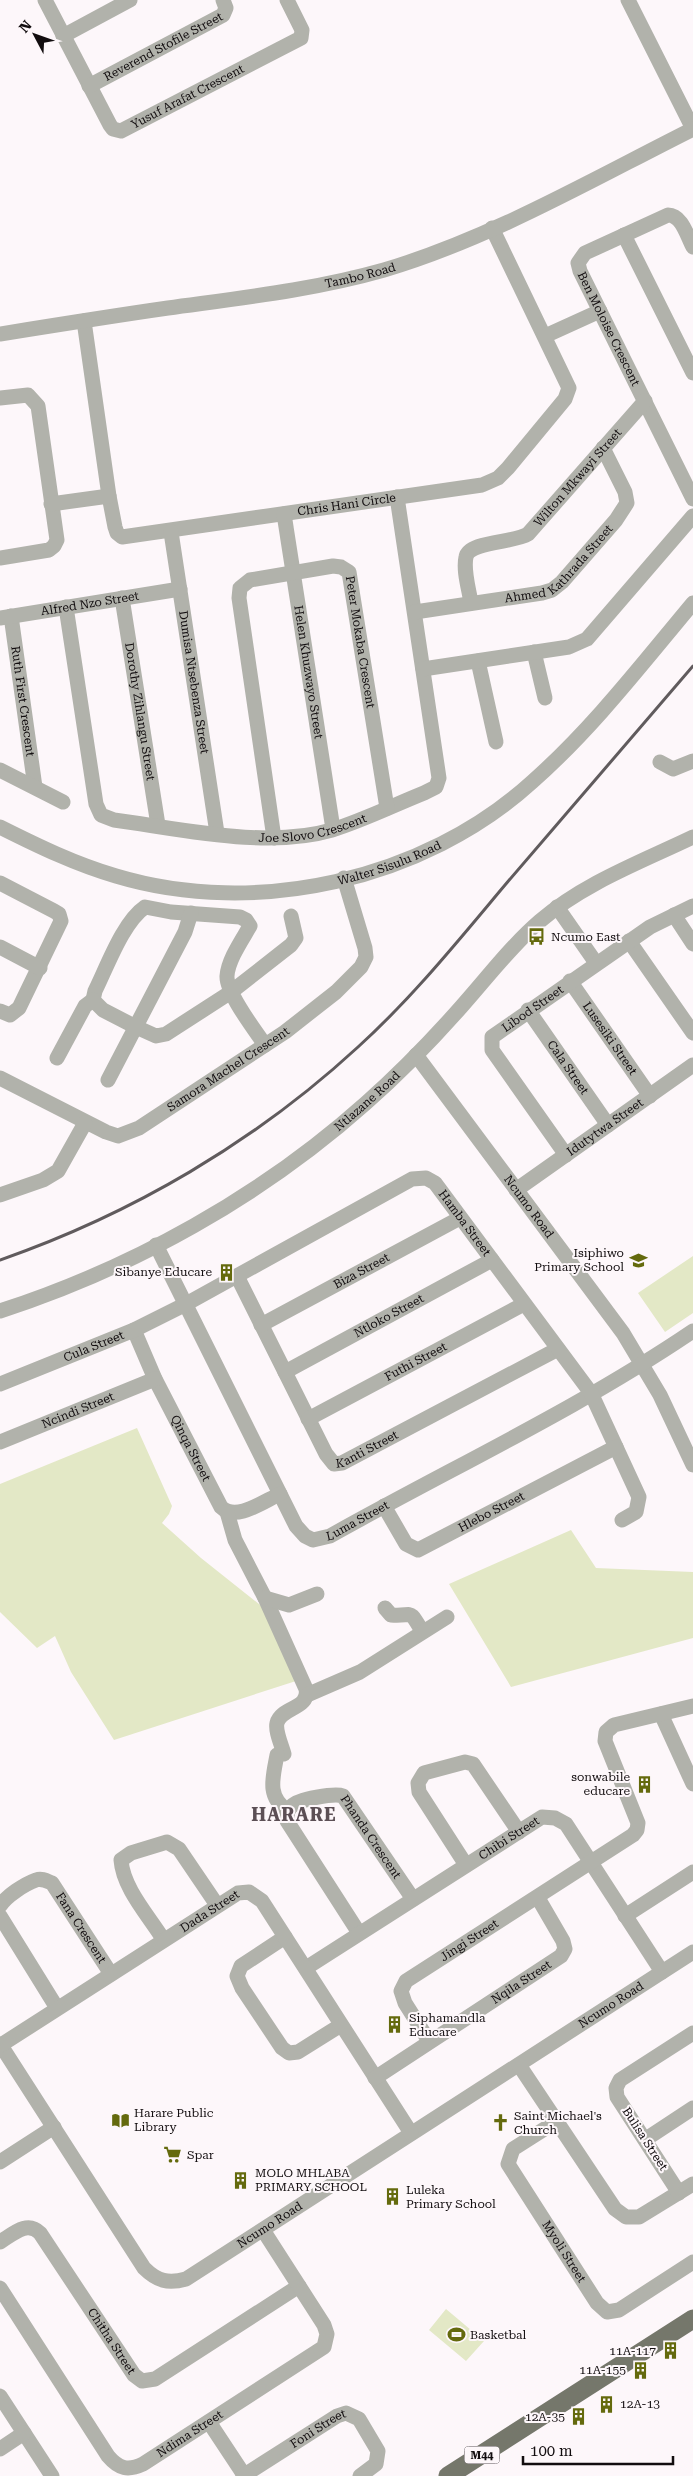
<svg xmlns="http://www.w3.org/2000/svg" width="693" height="2476" viewBox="0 0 693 2476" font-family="'Roboto Serif',serif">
<rect width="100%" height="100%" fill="#fdf7fa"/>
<path fill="#e3e8c6" d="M693,1256V1313L665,1332L638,1293Z
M137,1428L172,1506L169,1514L162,1523L201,1558L264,1608L296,1681L114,1740L71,1672L55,1636L37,1648L0,1612V1484Z
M571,1530L596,1568L693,1572V1638L511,1687L449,1584Z
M446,2309L484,2341L466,2361L429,2330Z"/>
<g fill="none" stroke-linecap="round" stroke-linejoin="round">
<g stroke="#b1b2ab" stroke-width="15">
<path id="s1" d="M45,0L110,125L113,129L121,131L301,38L302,30L287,0"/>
<path d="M628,0L693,129"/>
<path d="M63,36L130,0"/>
<path id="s2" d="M89,86L223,15L226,8L223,0"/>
<path d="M624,235L693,373"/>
<path id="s3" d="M693,247C687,236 682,215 668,215L585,253L578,263L580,271L693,499"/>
<path id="s4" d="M84,321L109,496L115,527L117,533L122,537L482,485L498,478L508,468L565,399L569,388L492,228"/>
<path id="s5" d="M0,334C56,325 112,316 168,308C240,298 314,290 384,270C492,238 593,179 693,129"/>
<path d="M545,336L600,311"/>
<path d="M0,398L28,395L38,406L57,540L54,546L49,550L0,558"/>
<path d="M51,504L109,496"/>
<path id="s6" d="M284,514L333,829"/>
<path id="s7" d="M171,532L217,833"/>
<path id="s8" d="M122,598L158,825"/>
<path id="s9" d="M471,603C469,589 463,571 466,557C469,541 514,543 528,534L645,401"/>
<path id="s10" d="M66,607L96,804L101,815L114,820C181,829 267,849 332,830C364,820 394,805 424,793L436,787L439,778L397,497"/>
<path id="s11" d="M415,612L542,593L552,590L562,582L616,520L627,503L625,492L603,448"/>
<path id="s12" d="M11,616L35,787"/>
<path id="s13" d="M0,618L180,589"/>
<path d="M534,652L545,698"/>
<path d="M478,661L496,742"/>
<path d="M423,669L569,647L587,639L693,516"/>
<path d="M660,762L673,769L693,761"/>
<path d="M0,770L63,802"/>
<path id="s14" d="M0,827C38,846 75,864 116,876C256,918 424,880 532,782C592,729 642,664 693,603"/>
<path id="s15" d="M274,838L239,598L240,588L250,580L333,566L341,567L349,572L387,808"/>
<path d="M0,883L54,911L59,914L61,921L19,1008L10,1015L0,1011"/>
<path d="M557,907L596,963"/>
<path d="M674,915L693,944"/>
<path d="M629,941L693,1033"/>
<path d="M0,947L40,968"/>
<path id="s16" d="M570,981L650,1096"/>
<path id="s17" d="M528,1010L608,1125"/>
<path d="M265,1045C255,1030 226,993 227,976C228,960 242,940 250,926L246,920L240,917L171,912L145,907C123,922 107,967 95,991L93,1000L103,1010L136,1027L156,1036L166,1034L231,992L291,945L296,938L291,916"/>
<path id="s18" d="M416,1055L623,1333L660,1395L693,1465"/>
<path d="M57,1058L85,1006L93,1000"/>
<path id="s19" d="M0,1078L106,1132L118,1136L139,1128L285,1032L336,992L361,967L366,957L365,948L344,878"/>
<path d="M108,1080L185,932L191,913"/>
<path id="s20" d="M566,1155L492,1050V1037L650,927L693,906"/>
<path id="s21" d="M516,1190L693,1065"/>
<path d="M0,1195L43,1180L58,1171L85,1123"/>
<path id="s22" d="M156,1245L296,1526L305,1536L313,1540L330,1536C451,1468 578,1409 693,1331"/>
<path id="s23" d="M237,1276L326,1454L334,1464L342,1463L558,1349"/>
<path id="s24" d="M0,1311C133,1268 262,1196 366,1103C400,1073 432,1040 462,1006C487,978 511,946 540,921C584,883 641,862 693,837"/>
<path id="s25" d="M261,1325L460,1218"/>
<path id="s26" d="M134,1330L155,1379L221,1507C236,1522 264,1501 280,1494"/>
<path id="s27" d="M285,1372L492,1260"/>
<path id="s28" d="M0,1384L134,1330L186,1304L412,1179L426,1178L435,1183L591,1393L639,1497L636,1512L622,1520"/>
<path id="s29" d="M308,1419L524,1304"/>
<path id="s30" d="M0,1442L155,1379"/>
<path id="s31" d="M384,1506L406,1544L418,1550L616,1447"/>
<path d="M227,1512L235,1540L265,1598L306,1689C310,1709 281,1707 277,1723C275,1731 282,1746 284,1754"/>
<path d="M265,1598L289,1605L317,1594"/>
<path d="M385,1608L391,1615C414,1617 408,1607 422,1631"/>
<path d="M307,1695L360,1672L447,1617"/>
<path d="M661,1714L693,1784"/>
<path d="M277,1755C273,1777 266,1797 288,1811"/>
<path d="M466,1865L419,1792L418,1783L424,1773L465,1762L473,1764L519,1832"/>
<path id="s32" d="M0,1906C6,1896 25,1884 36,1880C42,1878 47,1881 52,1883L111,1974"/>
<path d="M0,1916L57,2008"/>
<path d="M625,1916L693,1872"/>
<path id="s33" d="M359,1933L287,1821C287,1815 287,1810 292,1806C298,1799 335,1793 343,1796L413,1899"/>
<path d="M285,1937L241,1966L237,1976L242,1988L282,2048L289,2053L298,2052L341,2025"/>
<path d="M163,1939C148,1915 123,1888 121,1860L131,1853L167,1842L179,1849L217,1905"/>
<path id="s34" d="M306,1968L542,1817L555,1818L566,1824L662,1972"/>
<path id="s35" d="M429,2041L405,2003L401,1991L406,1981L633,1835L637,1830L638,1823L605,1741L606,1732L614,1725L693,1706"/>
<path id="s36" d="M0,2044L144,2268C157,2281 168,2284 186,2279L693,1952"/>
<path id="s37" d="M1,2045L238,1893L249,1892L262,1901L411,2133"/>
<path d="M519,2065L615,2209L626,2217H639L693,2184"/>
<path id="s38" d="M375,2078L561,1956L565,1949L563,1941L538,1898"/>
<path id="s39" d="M557,2121L513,2149L508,2164L597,2303L607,2312L619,2310L693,2262"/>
<path d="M646,2139L693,2108"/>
<path d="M0,2162L54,2127"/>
<path d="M679,2193L617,2097L616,2088L620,2080L693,2033"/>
<path id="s40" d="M0,2242C13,2234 27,2220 40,2233L134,2375L142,2381L155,2379L299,2286"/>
<path id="s41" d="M0,2288L108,2456C119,2469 128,2471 143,2464L324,2347L327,2334L324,2325L263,2230"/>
<path d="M0,2396L52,2476"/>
<path d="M209,2422L244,2475"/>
<path d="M0,2449L24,2433"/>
<path id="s42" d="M243,2476L337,2416L346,2413L359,2419L378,2451L376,2464L360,2476"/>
</g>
<path stroke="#75776b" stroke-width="19" d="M448,2476L693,2319"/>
<path stroke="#605b5d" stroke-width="3" d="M0,1260C132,1214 255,1142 358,1047C412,998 458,941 505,885C568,812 630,739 693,666"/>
</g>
<defs>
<symbol id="bus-bare" viewBox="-9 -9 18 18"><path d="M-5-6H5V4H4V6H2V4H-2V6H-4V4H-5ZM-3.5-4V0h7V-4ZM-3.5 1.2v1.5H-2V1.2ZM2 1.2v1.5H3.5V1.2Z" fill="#646a0d" stroke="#fdf7fa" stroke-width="2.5" paint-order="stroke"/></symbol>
<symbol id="school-bare" viewBox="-9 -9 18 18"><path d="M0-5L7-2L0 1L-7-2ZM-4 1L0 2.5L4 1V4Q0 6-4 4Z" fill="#646a0d" stroke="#fdf7fa" stroke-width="2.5" paint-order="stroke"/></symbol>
<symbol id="building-bare" viewBox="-9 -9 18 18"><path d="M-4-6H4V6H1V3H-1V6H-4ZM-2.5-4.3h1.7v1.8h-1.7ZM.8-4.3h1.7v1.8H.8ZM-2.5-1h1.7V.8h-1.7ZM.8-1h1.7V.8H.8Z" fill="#646a0d" stroke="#fdf7fa" stroke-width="2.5" paint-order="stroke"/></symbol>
<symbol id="library-bare" viewBox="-9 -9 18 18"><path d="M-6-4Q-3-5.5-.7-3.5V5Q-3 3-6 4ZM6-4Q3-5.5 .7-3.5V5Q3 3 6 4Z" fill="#646a0d" stroke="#fdf7fa" stroke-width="2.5" paint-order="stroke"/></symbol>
<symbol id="church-bare" viewBox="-9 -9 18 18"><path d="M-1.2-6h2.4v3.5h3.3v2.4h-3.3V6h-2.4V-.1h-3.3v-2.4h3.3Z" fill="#646a0d" stroke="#fdf7fa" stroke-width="2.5" paint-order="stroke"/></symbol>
<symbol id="supermarket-bare" viewBox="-9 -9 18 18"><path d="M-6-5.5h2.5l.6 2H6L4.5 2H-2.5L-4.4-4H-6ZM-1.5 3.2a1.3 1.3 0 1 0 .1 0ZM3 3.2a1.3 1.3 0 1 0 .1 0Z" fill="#646a0d" stroke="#fdf7fa" stroke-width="2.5" paint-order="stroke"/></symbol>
<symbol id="stadium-bare" viewBox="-9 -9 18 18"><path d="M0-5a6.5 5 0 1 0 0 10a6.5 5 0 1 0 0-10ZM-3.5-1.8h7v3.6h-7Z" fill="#646a0d" stroke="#fdf7fa" stroke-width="2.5" paint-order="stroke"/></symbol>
</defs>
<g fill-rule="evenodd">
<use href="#bus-bare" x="524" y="924" width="25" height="25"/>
<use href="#school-bare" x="626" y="1248" width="25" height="25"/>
<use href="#building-bare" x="214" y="1260" width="25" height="25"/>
<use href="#building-bare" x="632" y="1772" width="25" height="25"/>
<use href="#building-bare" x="382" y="2012" width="25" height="25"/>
<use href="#library-bare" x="108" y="2108" width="25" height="25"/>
<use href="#church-bare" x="488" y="2110" width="25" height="25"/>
<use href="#supermarket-bare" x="160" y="2142" width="25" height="25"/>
<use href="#building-bare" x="228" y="2168" width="25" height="25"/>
<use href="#building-bare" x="380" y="2184" width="25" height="25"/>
<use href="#stadium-bare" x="444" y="2322" width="25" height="25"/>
<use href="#building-bare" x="658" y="2338" width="25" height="25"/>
<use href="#building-bare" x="628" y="2358" width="25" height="25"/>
<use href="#building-bare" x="594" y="2392" width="25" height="25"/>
<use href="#building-bare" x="566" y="2404" width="25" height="25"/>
</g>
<g text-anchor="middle" stroke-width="4" stroke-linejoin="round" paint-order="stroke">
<rect fill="#fdf7fa" stroke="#585356" stroke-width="1" x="464.5" y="2446.5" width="35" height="17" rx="4"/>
<g font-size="11" font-weight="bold" fill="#120d0f">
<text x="482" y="2459">M44</text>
</g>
<g font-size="12" fill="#120d0f" stroke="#fdf7fa">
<text dy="4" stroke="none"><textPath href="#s2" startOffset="84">Reverend Stofile Street</textPath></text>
<text dy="4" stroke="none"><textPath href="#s1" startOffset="229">Yusuf Arafat Crescent</textPath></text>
<text dy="4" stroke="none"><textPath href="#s5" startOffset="365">Tambo Road</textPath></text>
<text dy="4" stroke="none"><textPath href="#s3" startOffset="219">Ben Moloise Crescent</textPath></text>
<text dy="4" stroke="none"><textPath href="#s9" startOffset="190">Wilton Mkwayi Street</textPath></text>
<text dy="4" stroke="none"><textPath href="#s4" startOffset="448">Chris Hani Circle</textPath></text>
<text dy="4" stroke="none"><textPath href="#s11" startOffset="158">Ahmed Kathrada Street</textPath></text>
<text dy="4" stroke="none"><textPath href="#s13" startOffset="91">Alfred Nzo Street</textPath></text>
<text dy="4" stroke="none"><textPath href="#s15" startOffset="438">Peter Mokaba Crescent</textPath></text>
<text dy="4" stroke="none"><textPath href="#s6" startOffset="160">Helen Khuzwayo Street</textPath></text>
<text dy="4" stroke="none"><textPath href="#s7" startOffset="152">Dumisa Ntsebenza Street</textPath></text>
<text dy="4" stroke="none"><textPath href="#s12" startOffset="86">Ruth First Crescent</textPath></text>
<text dy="4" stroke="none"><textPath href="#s8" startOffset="115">Dorothy Zihlangu Street</textPath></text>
<text dy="4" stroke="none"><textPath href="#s10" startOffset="426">Joe Slovo Crescent</textPath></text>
<text dy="4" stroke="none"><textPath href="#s14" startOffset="405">Walter Sisulu Road</textPath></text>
<text dy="4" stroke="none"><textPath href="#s20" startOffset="191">Libod Street</textPath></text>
<text dy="4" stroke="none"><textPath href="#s16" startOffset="70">Lusesiki Street</textPath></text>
<text dy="4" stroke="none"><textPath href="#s17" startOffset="70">Cala Street</textPath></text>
<text dy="4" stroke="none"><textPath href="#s19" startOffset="261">Samora Machel Crescent</textPath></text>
<text dy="4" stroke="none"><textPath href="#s24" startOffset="426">Ntlazane Road</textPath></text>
<text dy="4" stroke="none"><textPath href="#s21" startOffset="109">Idutytwa Street</textPath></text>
<text dy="4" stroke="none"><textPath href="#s18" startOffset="189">Ncumo Road</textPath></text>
<text dy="4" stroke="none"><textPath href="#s28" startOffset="535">Hamba Street</textPath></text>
<text dy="4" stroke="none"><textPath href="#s25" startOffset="114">Biza Street</textPath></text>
<text dy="4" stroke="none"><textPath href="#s27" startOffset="118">Ntloko Street</textPath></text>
<text dy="4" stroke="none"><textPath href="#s28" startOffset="101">Cula Street</textPath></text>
<text dy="4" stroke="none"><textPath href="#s29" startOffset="122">Futhi Street</textPath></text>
<text dy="4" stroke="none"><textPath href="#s30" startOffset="84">Ncindi Street</textPath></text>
<text dy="4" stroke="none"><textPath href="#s23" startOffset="248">Kanti Street</textPath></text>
<text dy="4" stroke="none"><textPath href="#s26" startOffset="131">Qinqa Street</textPath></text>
<text dy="4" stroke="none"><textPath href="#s31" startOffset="140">Hlebo Street</textPath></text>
<text dy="4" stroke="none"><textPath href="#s22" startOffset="385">Luma Street</textPath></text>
<text dy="4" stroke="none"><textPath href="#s33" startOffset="252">Phanda Crescent</textPath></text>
<text dy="4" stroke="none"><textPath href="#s34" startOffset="241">Chibi Street</textPath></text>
<text dy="4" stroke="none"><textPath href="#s37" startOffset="248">Dada Street</textPath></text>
<text dy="4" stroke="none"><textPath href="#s32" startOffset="115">Fana Crescent</textPath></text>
<text dy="4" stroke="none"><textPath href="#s35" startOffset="144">Jingi Street</textPath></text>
<text dy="4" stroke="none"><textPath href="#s38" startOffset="175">Nqila Street</textPath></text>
<text dy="4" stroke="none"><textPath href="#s36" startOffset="818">Ncumo Road</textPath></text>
<text transform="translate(645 2139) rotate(57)" y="4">Bulisa Street</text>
<text dy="4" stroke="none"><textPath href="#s36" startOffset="412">Ncumo Road</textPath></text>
<text dy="4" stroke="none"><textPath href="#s39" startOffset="172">Myoli Street</textPath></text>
<text dy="4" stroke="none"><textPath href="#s40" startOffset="175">Chitha Street</textPath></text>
<text dy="4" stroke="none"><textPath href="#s42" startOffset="89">Foni Street</textPath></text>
<text dy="4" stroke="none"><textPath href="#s41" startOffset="295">Ndima Street</textPath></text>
</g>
<g font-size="12" fill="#120d0f" stroke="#fdf7fa" text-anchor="start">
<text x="551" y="941">Ncumo East</text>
<text x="624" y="1257" text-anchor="end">Isiphiwo<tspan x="624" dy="14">Primary School</tspan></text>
<text x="212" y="1276" text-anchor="end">Sibanye Educare</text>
<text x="630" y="1781" text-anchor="end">sonwabile<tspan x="630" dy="14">educare</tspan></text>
<text x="409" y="2022">Siphamandla<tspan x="409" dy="14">Educare</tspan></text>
<text x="134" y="2117">Harare Public<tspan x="134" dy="14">Library</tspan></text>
<text x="514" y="2120">Saint Michael's<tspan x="514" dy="14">Church</tspan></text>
<text x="187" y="2159">Spar</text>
<text x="255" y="2177">MOLO MHLABA<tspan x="255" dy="14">PRIMARY SCHOOL</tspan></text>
<text x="406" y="2194">Luleka<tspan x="406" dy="14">Primary School</tspan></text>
<text x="470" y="2339">Basketbal</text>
<text x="656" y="2355" text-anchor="end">11A-117</text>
<text x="626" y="2374" text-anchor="end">11A-155</text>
<text x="620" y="2408">12A-13</text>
<text x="565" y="2421" text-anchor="end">12A-35</text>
</g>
<g font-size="18" font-weight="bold" letter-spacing="1" fill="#5c4f55" stroke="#fdf7fa">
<text x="294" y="1821">HARARE</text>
</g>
</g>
<g transform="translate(35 35) rotate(311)" stroke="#fdf7fa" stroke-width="4" paint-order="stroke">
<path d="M0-4L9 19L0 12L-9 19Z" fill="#120d0f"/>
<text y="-8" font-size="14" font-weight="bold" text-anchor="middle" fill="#120d0f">N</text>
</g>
<path d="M523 2456v8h150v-8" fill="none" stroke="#120d0f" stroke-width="2.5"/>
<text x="530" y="2456" font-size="15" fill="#120d0f" stroke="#fdf7fa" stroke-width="4" paint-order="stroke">100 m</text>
</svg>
